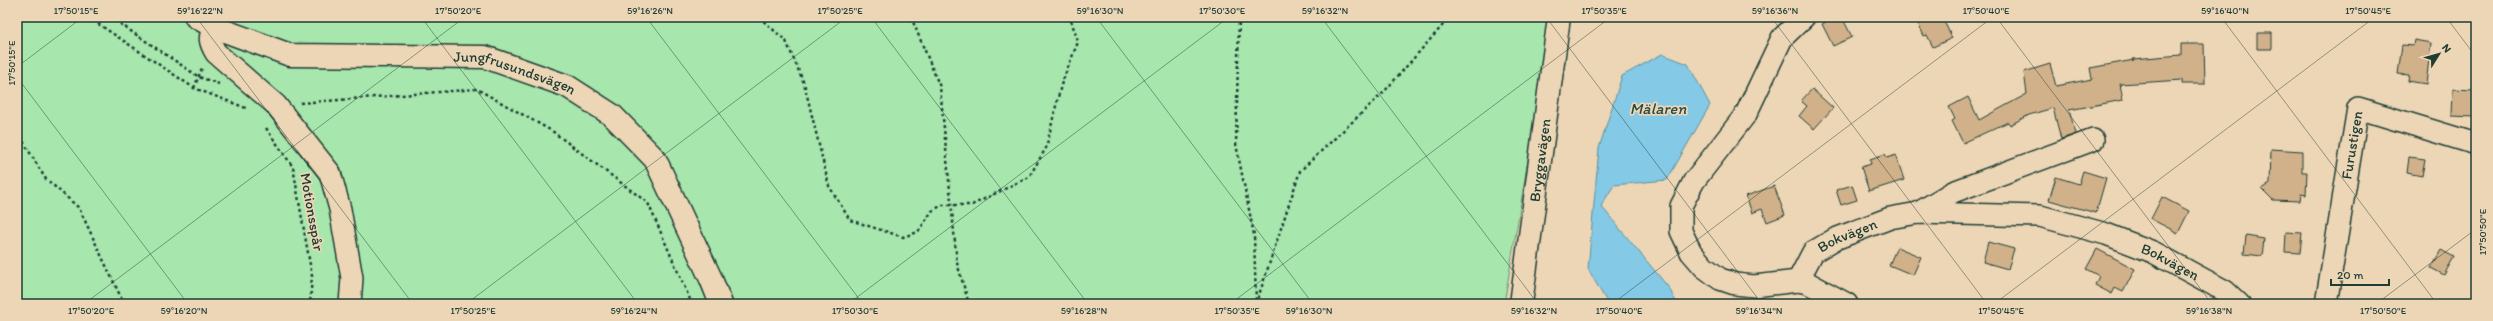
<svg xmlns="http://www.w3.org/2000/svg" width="2493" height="321" viewBox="0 0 2493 321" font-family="Itim,sans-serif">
<rect width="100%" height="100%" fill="#edd6b6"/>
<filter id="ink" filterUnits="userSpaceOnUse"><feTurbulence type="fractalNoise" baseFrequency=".025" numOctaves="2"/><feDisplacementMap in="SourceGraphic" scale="8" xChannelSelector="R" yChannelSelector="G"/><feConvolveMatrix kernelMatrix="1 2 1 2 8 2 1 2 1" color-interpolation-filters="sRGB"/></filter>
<g filter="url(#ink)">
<path fill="#a7e6ad" stroke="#639270" d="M17,17H1552L1504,304H17Z"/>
<path fill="#84c9e5" stroke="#5c919e" d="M1662,54L1688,64L1710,105L1667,180L1614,185L1601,206L1669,288L1677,304H1608L1588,269L1599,148L1622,76Z"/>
<path fill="#d1b18a" stroke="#1f3d34" d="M1835,17H1842L1852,37L1833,46L1822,24Z
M1915,17H1942L1952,38L1933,47L1927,35L1924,36Z
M2257,33H2272V49H2257Z
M2414,40L2431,43L2426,84L2408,81L2409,75L2398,74L2402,45L2413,46Z
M2181,44H2204L2205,84H2182V80L2120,84L2123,100L2069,110L2076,134L2061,139L2053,108L2029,115L2010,125L2008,122L1963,143L1952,121L1955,119L1949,107L1968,97L1979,120L2027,94L2024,72L2050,64L2056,86L2092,79L2090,68L2134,60L2133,59L2181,55Z
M1812,89L1833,108L1814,129L1799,116L1807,106L1801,101Z
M2453,89L2475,90L2474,117L2452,116Z
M2271,149L2302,151V172H2307L2306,195L2301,194L2300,201L2273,200L2262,189L2270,184Z
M1885,154L1887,158L1896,155L1904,180L1869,191L1861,167L1871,164L1870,159Z
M2409,157L2425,159L2422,176L2407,173Z
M2083,171L2106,178L2096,213L2049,200L2056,177L2079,184Z
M1852,185L1857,200L1841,205L1836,190Z
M1774,186L1785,215L1767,222L1762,209L1752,213L1746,196Z
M2162,197L2189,211L2178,233L2151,219Z
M2286,232L2302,233L2300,253L2285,252Z
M2246,236L2264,239L2262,256L2244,254Z
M1988,242L2014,249L2008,269L1983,262Z
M1897,247L1921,257L1913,275L1889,265Z
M2097,249L2135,269L2123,292L2115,288L2112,294L2095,285L2099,276L2086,269Z
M2441,250L2454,257L2444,275L2431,268Z"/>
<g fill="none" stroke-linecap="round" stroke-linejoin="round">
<defs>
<g id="street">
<path d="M1804,17L1782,38L1746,114L1694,181L1681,206V231L1691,252L1704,267L1720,279L1735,284L1754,286L1798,281L1808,283L1847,304"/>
<path d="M214,27C208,38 210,43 216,53L276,105L330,173L340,209L352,278L350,304"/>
<path d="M1918,213L1953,192L2093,140"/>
<path id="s1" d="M1798,281L1813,252L1835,239L1890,218L1918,213L2040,216L2106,234L2153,252L2225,291L2239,304"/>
<path id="s2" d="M2326,304L2358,108L2476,144"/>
</g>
<g id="secondary">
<path id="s3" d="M196,17L214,27L290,55L485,57L567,86L612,115L655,159L711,279L721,304"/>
<path id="s4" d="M1521,304L1559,17"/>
</g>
</defs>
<use href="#street" stroke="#1f3d34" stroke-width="24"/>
<use href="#secondary" stroke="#1f3d34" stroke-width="25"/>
<path stroke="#1f3d34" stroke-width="2.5" stroke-dasharray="3 3" stroke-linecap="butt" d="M88,17L194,88L246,108
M110,17L199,77L219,84
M759,17L786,41L804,83L829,186L850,220L903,237L918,232L932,211L942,205H972L1029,177L1046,148L1061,85L1078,42L1070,17
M911,17L940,87L957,263L969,304
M1239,17L1236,144L1254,235L1256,303
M194,88L202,68
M300,103L477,89L552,131L648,203L692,304
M266,128L293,167L312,276L310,304
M17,131L45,178L79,208L124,304
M1256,304L1300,171L1383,93L1450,17"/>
<use href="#street" stroke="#edd6b6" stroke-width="21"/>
<use href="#secondary" stroke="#edd6b6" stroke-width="22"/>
</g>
</g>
<path fill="none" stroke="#1f3d34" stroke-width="1" stroke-opacity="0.45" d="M196,17L413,304M421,17L638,304M646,17L863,304M871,17L1088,304M1096,17L1313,304M1321,17L1538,304M1546,17L1762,304M1771,17L1987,304M1996,17L2212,304M2221,17L2437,304M2446,17L2476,57M17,67L83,17M17,77L188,304M84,304L465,17M466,304L847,17M848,304L1229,17M1230,304L1611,17M1612,304L1993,17M1994,304L2375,17M2376,304L2476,229"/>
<g text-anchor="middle" stroke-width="3.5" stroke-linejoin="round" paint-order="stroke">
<g font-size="15" fill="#1f3d34" stroke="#edd6b6">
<text dy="5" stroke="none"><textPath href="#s3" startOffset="329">Jungfrusundsvägen</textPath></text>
<text dy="5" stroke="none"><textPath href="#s2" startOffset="161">Furustigen</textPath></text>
<text dy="5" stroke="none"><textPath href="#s4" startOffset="145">Bryggavägen</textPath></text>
<text transform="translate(312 212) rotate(80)" y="5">Motionsspår</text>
<text dy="5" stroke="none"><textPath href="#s1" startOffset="71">Bokvägen</textPath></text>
<text dy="5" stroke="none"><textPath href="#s1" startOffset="406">Bokvägen</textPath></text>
</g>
<g font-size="16" font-style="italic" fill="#294b46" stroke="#edd6b6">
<text x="1658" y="114">Mälaren</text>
</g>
</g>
<rect width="2493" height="321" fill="none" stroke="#edd6b6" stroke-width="44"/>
<g transform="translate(2439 54) rotate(53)" stroke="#edd6b6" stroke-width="3" paint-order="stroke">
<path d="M0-3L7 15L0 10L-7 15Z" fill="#1f3d34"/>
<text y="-6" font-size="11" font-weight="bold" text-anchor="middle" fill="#1f3d34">N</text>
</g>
<path d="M2331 279v6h58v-6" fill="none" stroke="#1f3d34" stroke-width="2"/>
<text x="2337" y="279" font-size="12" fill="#1f3d34" stroke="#edd6b6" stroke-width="3" paint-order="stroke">20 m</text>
<rect x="22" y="22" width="2449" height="277" fill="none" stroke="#1f3d34" stroke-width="1.5"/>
<g font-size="10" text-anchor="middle" fill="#1f3d34">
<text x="76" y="14">17°50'15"E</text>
<text x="200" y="14">59°16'22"N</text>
<text x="458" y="14">17°50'20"E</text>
<text x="650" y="14">59°16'26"N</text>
<text x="840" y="14">17°50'25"E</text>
<text x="1100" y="14">59°16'30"N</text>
<text x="1222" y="14">17°50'30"E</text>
<text x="1325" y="14">59°16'32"N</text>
<text x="1604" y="14">17°50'35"E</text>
<text x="1775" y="14">59°16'36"N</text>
<text x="1986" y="14">17°50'40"E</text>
<text x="2225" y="14">59°16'40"N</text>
<text x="2368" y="14">17°50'45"E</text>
<text transform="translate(11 63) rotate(-90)" y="4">17°50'15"E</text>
<text transform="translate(2482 232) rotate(-90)" y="4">17°50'50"E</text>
<text x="91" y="314">17°50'20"E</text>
<text x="184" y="314">59°16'20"N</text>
<text x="473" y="314">17°50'25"E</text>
<text x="634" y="314">59°16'24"N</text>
<text x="855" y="314">17°50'30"E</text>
<text x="1084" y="314">59°16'28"N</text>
<text x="1237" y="314">17°50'35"E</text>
<text x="1309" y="314">59°16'30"N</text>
<text x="1534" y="314">59°16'32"N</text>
<text x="1619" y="314">17°50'40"E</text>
<text x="1759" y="314">59°16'34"N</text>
<text x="2001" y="314">17°50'45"E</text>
<text x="2209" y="314">59°16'38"N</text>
<text x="2383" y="314">17°50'50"E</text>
</g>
</svg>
